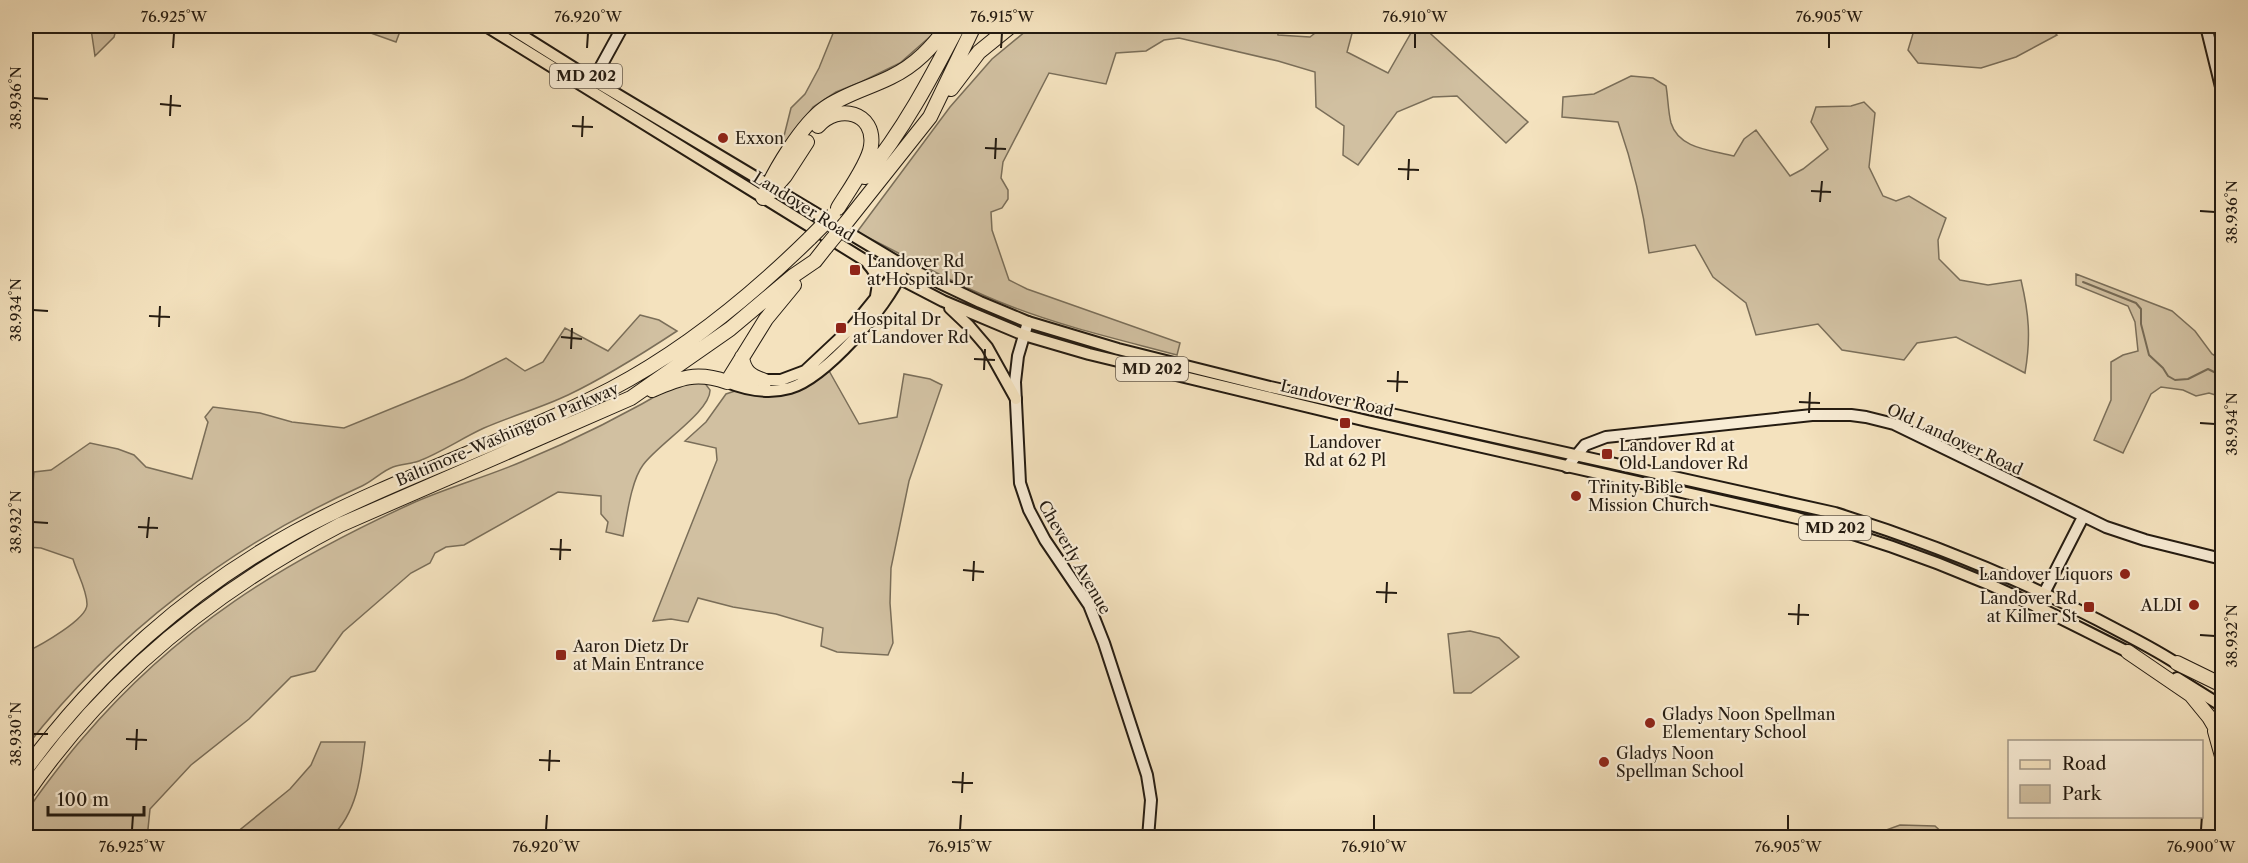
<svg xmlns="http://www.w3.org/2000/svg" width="2248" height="863" viewBox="0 0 2248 863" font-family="'Libre Caslon Text',serif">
<rect width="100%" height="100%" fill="#f4e2be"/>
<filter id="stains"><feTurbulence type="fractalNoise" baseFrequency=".00333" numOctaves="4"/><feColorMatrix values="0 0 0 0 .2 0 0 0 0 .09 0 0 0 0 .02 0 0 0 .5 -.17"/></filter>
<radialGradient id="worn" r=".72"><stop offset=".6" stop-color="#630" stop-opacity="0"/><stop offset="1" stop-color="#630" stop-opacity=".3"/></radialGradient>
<path fill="#d1c0a1" stroke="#7a6e59" stroke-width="1.5" d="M88,26H117L114,37L95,56L91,29Z
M330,26H402L396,42L354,27Z
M836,26H937L933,34L900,63L861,82L836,92L813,107L787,143L783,140L791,108L805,94L819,68Z
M1032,26H1277L1278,35L1310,37L1324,26H1354L1347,52L1388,73L1415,26H1422L1528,122L1506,143L1457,96L1433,97L1397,112L1358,165L1343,155L1344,126L1316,107L1315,72L1278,61L1179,38L1164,40L1146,51L1116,53L1106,84L1049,73L1003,162L1001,178L1008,190V199L1002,208L991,212L992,230L1009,280L1027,289L1180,343L1177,355C1121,340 1064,327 1010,306C957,286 908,257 857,232L950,107L992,59Z
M1913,26H2047L2057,35L2016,57L1981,68L1918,63L1908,50L1915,27Z
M1631,76L1653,78L1666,86C1668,97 1668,111 1671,123C1679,149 1711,150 1734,156L1744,139L1756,130L1790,176L1803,169L1828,149L1811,122L1816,107L1851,106L1864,102L1875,113L1869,167L1883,196L1896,201L1909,196L1946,218L1938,240L1939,259L1960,280L1988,285L2021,280C2029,314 2031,338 2025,373L1956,337L1917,343L1904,360L1842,350L1818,324L1756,335L1746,303L1713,277L1695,245L1649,253C1643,208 1633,165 1618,122L1562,117L1563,97L1594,94Z
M2076,274L2172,311L2195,331L2212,354L2222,360V397L2209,393L2196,396L2183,390L2161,387L2151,394L2123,453L2094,440L2111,400V362L2123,355L2138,351L2135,322L2128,306L2076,285Z
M640,315L659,320L677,331C642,354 606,377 568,395C541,408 511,416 484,428C462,438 442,452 419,461C411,464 401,464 393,467C382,471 373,481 362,486C231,545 115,633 26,747V652C39,646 88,619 87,604C87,590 77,573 73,559L41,548L26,547V530L29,528L34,472L51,470L90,443L118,449L134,455L146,467L192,479L208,422L205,417L213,407L260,413L292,422L344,428L464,379L506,358L525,371L543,362L565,328L608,351Z
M828,369L859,424L897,417L904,374L930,379L942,385L909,481L891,568L890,603L893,643L888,655L837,652L821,646L823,628L776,614L733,607L698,598L688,622L671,619L653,621L717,460L716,448L685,441L706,422L726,394L735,391L756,395Z
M682,381L704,382L710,390C711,411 657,445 643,465C631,481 627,516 623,536L606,532L608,522L601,514V496L558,492L464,545L446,547L435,553L430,563L411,573L343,632L315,671L291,677L249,719L191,765L150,809L148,829L151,837L26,838C26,830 24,822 26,815C27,807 73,749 82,739C176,628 283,562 415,502C449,487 486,477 521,462C577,439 630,412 682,381Z
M1470,631L1499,638L1519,657L1471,693H1454L1448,634Z
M321,742H365C361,776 357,813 331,837H231L290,789L311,765Z
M1900,825L1935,826L1947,837H1867Z"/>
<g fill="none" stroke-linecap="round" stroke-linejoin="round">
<path stroke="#766a55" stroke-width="2" d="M389,26L395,27
M2083,282L2136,303L2141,309V324L2149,355L2163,368L2168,376L2175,380L2188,379L2208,369L2222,376"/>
<defs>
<path id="secondary" d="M2206,26L2222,91
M589,88L623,26
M1028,322L1018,356L1015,382L1020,483L1029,510L1045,540L1089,605L1104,643L1147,775L1151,800L1148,838
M1567,467L1585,445L1606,437L1812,415H1851L1866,417L1894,424L2106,527L2145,540L2222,559
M2037,607L2083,517"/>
<path id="primary" d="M486,26L866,261L943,301L1024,335L1089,354L1367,421L1797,518C1862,535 1925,557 1986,583C2037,605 2085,631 2134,655
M507,26L593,80L904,266L980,302L1028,322L1118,349L1270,387L1835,513C1925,541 2013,576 2098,620C2126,635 2156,649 2182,667
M868,264C878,275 879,283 876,296
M950,308L969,326L987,347L1016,399
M727,382C747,390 769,394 790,388C825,378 888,306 901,273
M727,382L738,377L753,380H781L805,371L853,326L896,273
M2177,678L2222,706"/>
<path id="highway" d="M951,89L979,52L1011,26
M818,126C838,103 876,112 871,146C869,163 847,193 838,208
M865,177C903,131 931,78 958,26
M771,192L785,176L807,142
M763,198C773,172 802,124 825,108C845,94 869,88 891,77C916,65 932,47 948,26
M845,224L930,117L974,26
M742,357C744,372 751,376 765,381
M652,390C680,378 696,371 727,382L766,319L794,285
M2128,652L2191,695L2209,717L2222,739
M2177,663L2222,685
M2215,731L2222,756
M26,769C97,672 189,590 295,532C397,477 508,442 611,389C685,350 751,296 810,238
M26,794C106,678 215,590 340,525L631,398L730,329L793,276L815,261L826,247"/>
</defs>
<use href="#secondary" stroke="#241b11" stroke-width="14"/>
<use href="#primary" stroke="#241b11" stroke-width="14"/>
<use href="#highway" stroke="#241b11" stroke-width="16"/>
<use href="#secondary" stroke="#f8ecd5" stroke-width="10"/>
<use href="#primary" stroke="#f4e2be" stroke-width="10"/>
<use href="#highway" stroke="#f4e2be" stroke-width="14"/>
<defs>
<path id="highway-bridge" d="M810,238L833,215
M826,247L845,224"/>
</defs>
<use href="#highway-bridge" stroke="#241b11" stroke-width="16" stroke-linecap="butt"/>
<use href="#highway-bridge" stroke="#f4e2be" stroke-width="14"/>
</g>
<path fill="none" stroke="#241b11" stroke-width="2" d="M173,48L174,33M587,48L588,33M1001,48L1002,33M1415,48V33M1829,48V33M33,98L48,99M160,104L181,106M170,116L171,95M572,126L593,127M582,137L583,116M985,148L1006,149M995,159L996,138M1398,169L1419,170M1408,180L1409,159M1811,191L1831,192M1820,202L1822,181M2200,211L2215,212M33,310L48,311M149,316L170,317M159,327L160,306M561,337L582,339M571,349L572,328M974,359L995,360M984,370L985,349M1387,381L1408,382M1397,392L1398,371M1799,402L1820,403M1809,413L1810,392M2200,423L2215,424M33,522L48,523M138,527L158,528M147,538L149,517M550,549L571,550M560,560L561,539M963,570L984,572M973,581L974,561M1376,592L1397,593M1386,603L1387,582M1788,614L1809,615M1798,625L1799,604M2200,635L2215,636M33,734H48M126,739L147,740M136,750L137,729M539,760L560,761M549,771L550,750M952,782L973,783M962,793L963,772M132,830L133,815M546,830L547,815M960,830L961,815M1374,830V815M1788,830V815M2201,830L2202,815"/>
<g fill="#8f2418" stroke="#f8ecd5" stroke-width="2">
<circle cx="723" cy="138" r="6"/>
<rect x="849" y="264" width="12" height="12" rx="3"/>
<rect x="835" y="322" width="12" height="12" rx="3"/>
<rect x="1339" y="417" width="12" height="12" rx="3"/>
<rect x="1601" y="448" width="12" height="12" rx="3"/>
<circle cx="1576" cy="496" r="6"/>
<circle cx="2125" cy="574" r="6"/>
<circle cx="2194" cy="605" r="6"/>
<rect x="2083" y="601" width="12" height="12" rx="3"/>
<rect x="555" y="649" width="12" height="12" rx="3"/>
<circle cx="1650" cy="723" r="6"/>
<circle cx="1604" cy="762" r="6"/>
</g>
<g text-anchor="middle" stroke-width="4.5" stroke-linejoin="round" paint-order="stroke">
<g fill="#f8ecd5" stroke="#645a4c" stroke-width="1.5">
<rect x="550" y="64" width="72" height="24" rx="4.5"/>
<rect x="1116" y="357" width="72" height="24" rx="4.5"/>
<rect x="1799" y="516" width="72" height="24" rx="4.5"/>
</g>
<g font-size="15" font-weight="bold" fill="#241b11">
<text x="586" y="81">MD 202</text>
<text x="1152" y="374">MD 202</text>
<text x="1835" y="533">MD 202</text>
</g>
<g font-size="16" fill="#241b11" stroke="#f8ecd5" text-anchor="start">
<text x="735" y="144">Exxon</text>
<text x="867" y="267">Landover Rd<tspan x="867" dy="18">at Hospital Dr</tspan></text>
<text x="853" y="325">Hospital Dr<tspan x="853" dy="18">at Landover Rd</tspan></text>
<text x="1345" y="448" text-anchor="middle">Landover<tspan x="1345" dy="18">Rd at 62 Pl</tspan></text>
<text x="1619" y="451">Landover Rd at<tspan x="1619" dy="18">Old Landover Rd</tspan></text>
<text x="1588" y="493">Trinity Bible<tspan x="1588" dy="18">Mission Church</tspan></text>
<text x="2113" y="580" text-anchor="end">Landover Liquors</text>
<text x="2077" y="604" text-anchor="end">Landover Rd<tspan x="2077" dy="18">at Kilmer St</tspan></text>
<text x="2182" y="611" text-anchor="end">ALDI</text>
<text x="573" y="652">Aaron Dietz Dr<tspan x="573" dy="18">at Main Entrance</tspan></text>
<text x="1662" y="720">Gladys Noon Spellman<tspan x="1662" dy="18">Elementary School</tspan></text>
<text x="1616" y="759">Gladys Noon<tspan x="1616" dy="18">Spellman School</tspan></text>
</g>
<g font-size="16" fill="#241b11" stroke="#f8ecd5">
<text transform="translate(804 206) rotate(32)" y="6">Landover Road</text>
<text transform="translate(1337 398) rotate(13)" y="6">Landover Road</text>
<text transform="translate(507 434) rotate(-23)" y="6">Baltimore-Washington Parkway</text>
<text transform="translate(1955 439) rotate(25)" y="6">Old Landover Road</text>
<text transform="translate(1075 557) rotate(60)" y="6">Cheverly Avenue</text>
</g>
</g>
<rect width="2248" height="863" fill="none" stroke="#f4e2be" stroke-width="66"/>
<rect x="2008" y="740" width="195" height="78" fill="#f8ecd5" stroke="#a39887" stroke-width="1.5"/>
<rect x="2020" y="760" width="30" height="9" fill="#f4e2be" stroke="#a39887" stroke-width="1.5"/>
<text x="2062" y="770" font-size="18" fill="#241b11">Road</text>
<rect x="2020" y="785" width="30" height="18" fill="#d1c0a1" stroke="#a39887" stroke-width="1.5"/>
<text x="2062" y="800" font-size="18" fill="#241b11">Park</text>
<path d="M48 806v9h96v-9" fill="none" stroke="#241b11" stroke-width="3"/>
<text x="57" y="806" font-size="18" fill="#241b11" stroke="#f8ecd5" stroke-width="4.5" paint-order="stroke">100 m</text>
<rect x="33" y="33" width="2182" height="797" fill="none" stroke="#241b11" stroke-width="2"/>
<g font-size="15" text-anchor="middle" fill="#241b11">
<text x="174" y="22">76.925°W</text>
<text x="588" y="22">76.920°W</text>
<text x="1002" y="22">76.915°W</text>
<text x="1415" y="22">76.910°W</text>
<text x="1829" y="22">76.905°W</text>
<text transform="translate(16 98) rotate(-90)" y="5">38.936°N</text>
<text transform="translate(2232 212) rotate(-90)" y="5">38.936°N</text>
<text transform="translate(16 310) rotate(-90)" y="5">38.934°N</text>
<text transform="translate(2232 424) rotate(-90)" y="5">38.934°N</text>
<text transform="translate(16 522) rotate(-90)" y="5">38.932°N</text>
<text transform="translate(2232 636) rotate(-90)" y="5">38.932°N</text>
<text transform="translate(16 734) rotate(-90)" y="5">38.930°N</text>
<text x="132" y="852">76.925°W</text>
<text x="546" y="852">76.920°W</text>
<text x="960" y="852">76.915°W</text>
<text x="1374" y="852">76.910°W</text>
<text x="1788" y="852">76.905°W</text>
<text x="2201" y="852">76.900°W</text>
</g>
<rect width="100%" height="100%" filter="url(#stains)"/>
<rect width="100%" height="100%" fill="url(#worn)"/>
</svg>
